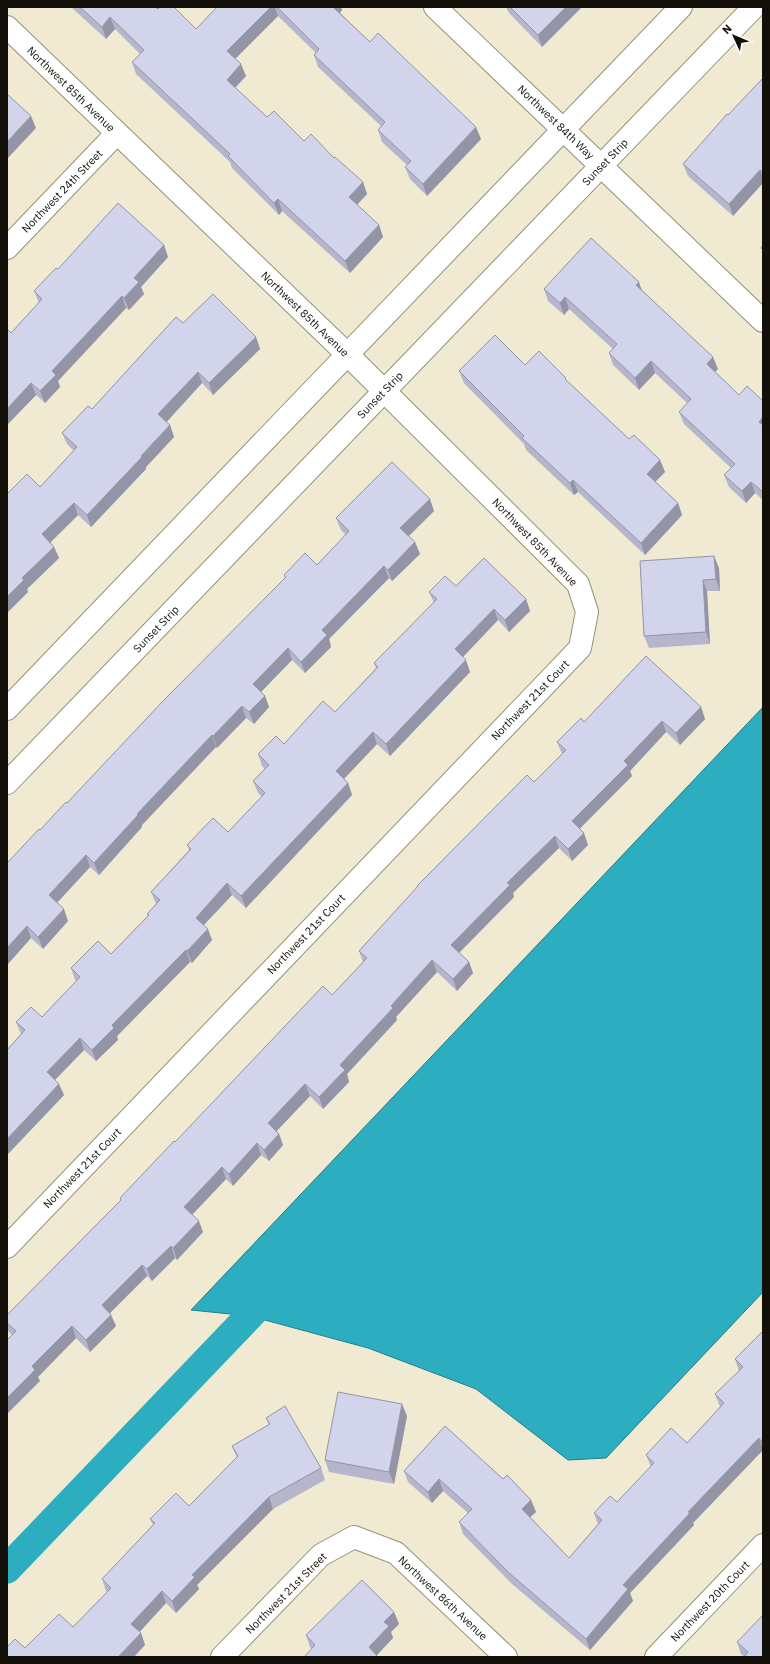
<svg xmlns="http://www.w3.org/2000/svg" width="770" height="1664" viewBox="0 0 770 1664" font-family="'IBM Plex Sans',sans-serif">
<rect width="100%" height="100%" fill="#f0ead2"/>
<path fill="#2cadc0" stroke="#247e89" d="M763,707V1292L606,1458L568,1460L476,1389L368,1348L250,1316L191,1310Z"/>
<g fill="none" stroke-linecap="round" stroke-linejoin="round">
<path stroke="#2cadc0" stroke-width="29" d="M7,1569L277,1287"/>
<defs>
<path id="street" d="M435,7L763,321
M7,27L347,354L578,584L587,612L580,648L7,1247
M7,248L117,133
M222,1657L321,1555L354,1537L396,1553L506,1657
M656,1657L763,1545"/>
<path id="secondary" d="M7,709L681,7
M7,783L754,7"/>
</defs>
<use href="#street" stroke="#96927b" stroke-width="24"/>
<use href="#secondary" stroke="#96927b" stroke-width="24"/>
<use href="#street" stroke="#fff" stroke-width="22"/>
<use href="#secondary" stroke="#fff" stroke-width="22"/>
</g>
<path fill="#b5b6cb" d="M71,7H155L158,9L196,29L217,7H341L342,10L340,13L370,42L481,139L427,196L410,179L405,167L407,165L382,142L378,130L381,126L318,67L314,55L316,53L278,16L235,59L246,76L235,88L267,117L304,141L334,158L363,182L367,194L357,205L379,225L383,237L350,273L282,211L279,215L232,168L230,162L136,74L132,62L140,54L115,29L106,39Z
M506,7H582L542,47L509,13Z
M763,78V183L733,216L688,176L683,164Z
M164,245L168,257L141,287L144,294L129,310L126,308L58,381L60,387L45,403L36,395L7,425V329L11,333L39,303L34,291L58,269Z
M544,289H641L718,369L715,372L739,395L763,401V500L755,493L746,503L729,487L724,475L731,468L684,424L679,412L687,403L655,373L639,390L613,365L609,353L613,349L569,309L564,315L548,301Z
M183,323L256,337L260,349L213,395L202,383L166,422L170,425L174,437L146,467V469L91,527L78,515L50,542L54,547L59,558L27,589L28,592L7,613L40,487L74,451L67,444L62,433L92,409Z
M525,365L567,381L629,439L660,460L665,472L655,482L678,503L682,515L645,555L578,492L574,495L526,450L524,444L464,383L459,371Z
M434,511L408,536L415,542L420,554L392,581L389,578L329,639L331,647L305,673L292,660L261,692L265,696L269,707L254,724L246,718L217,748L216,747L142,825V827L99,875L90,867L57,903L68,921L43,949L31,938L7,965V863L67,803L285,578L284,575L317,565L346,535L341,530L336,518Z
M640,561L719,568L720,591H707L710,644L649,648L644,636Z
M456,586L526,599L530,611L509,632L498,620L463,657L470,672L390,756L377,744L344,779L348,783L352,795L246,908L232,895L204,925L212,940L192,963L190,962L117,1036L118,1040L96,1061L84,1050L55,1080L64,1095L7,1155V1050L21,1034L16,1022L42,1017L77,981L75,980L71,968L111,954L148,916L147,914L156,904L151,892L189,850L187,845L228,832L262,797L258,793L253,781L265,769L262,766L258,754L284,744L335,712L376,668L374,663L434,603L429,592Z
M701,707L705,719L680,745L666,732L630,771L632,776L580,829L588,845L572,861L559,848L513,893L514,897L459,953L469,962L473,973L457,991L437,972L396,1017L397,1020L347,1074L349,1082L323,1109L310,1096L276,1131L279,1134L283,1145L269,1161L261,1155L233,1186L226,1179L192,1215L203,1232L177,1260L175,1258L152,1281L147,1276L110,1313L111,1315L116,1326L90,1352L76,1338L38,1377L40,1381L12,1335L8,1331L7,1329V1315L121,1200L120,1198L175,1142L332,995L363,962L359,951L418,887L417,886L534,782L562,754L557,742L584,722Z
M763,1331V1450L693,1523L694,1525L630,1593L633,1601L590,1650L512,1584L463,1534L459,1522L468,1513L443,1491L432,1503L408,1482L404,1471L503,1479L531,1500L536,1512L530,1517L569,1558L598,1524L594,1513L617,1502L651,1467L646,1455L687,1443L720,1407L715,1394L739,1371L735,1359Z
M407,1416L394,1484L329,1472L325,1460Z
M266,1418L321,1468L325,1480L273,1509L197,1585L199,1589L176,1613L166,1603L139,1632L141,1633L145,1645L25,1648L73,1627L107,1592L106,1591L102,1579L153,1525L150,1519L189,1506L237,1458L232,1446L269,1425Z
M394,1612L399,1624L391,1632L393,1638L377,1655L312,1649L310,1647L306,1635Z
M737,1642L763,1657H744L741,1654Z"/>
<path fill="#9394a5" d="M271,7H275L278,16L231,63L227,51Z
M332,7H341L342,10L336,17Z
M566,7H582L542,47L538,35Z
M110,17L115,29L106,39L102,27Z
M241,64L246,76L231,92L227,80Z
M31,116L36,128L7,159V142Z
M476,127L481,139L427,196L423,184Z
M760,170L763,178V183L733,216L729,204Z
M363,182L367,194L353,209L349,197Z
M278,199L282,211L279,215L274,203Z
M379,225L383,237L350,273L345,261Z
M164,245L168,257L141,287L144,294L129,310L124,298L134,278Z
M639,282L643,294L636,285Z
M122,296L126,308L58,381L60,387L45,403L40,391L52,371Z
M565,297L569,309L564,315L560,303Z
M256,337L260,349L213,395L209,383Z
M713,357L718,369L711,376L707,364Z
M651,361L655,373L639,390L635,378Z
M198,372L202,383L163,426L158,414Z
M31,383L36,395L7,425V409Z
M763,417V433L759,422Z
M170,425L174,437L146,467V469L91,527L87,515Z
M660,460L665,472L651,486L647,474Z
M573,480L578,492L574,495L570,483Z
M751,482L755,493L746,503L742,491Z
M430,499L434,511L405,540L400,528Z
M74,503L78,515L47,546L42,534Z
M678,503L682,515L645,555L641,543Z
M415,542L420,554L392,581L388,570Z
M54,547L59,558L27,589L28,592L7,613V597L22,578Z
M714,556L719,568L720,591L716,579Z
M384,566L389,578L329,639L331,647L305,673L301,662L322,630Z
M703,580L707,591L710,644L706,632Z
M526,599L530,611L509,632L505,620Z
M494,609L498,620L459,661L455,649Z
M288,648L292,660L257,696L253,684Z
M466,660L470,672L390,756L386,744Z
M265,696L269,707L254,724L249,712Z
M242,706L246,718L217,748L213,736Z
M701,707L705,719L680,745L676,733Z
M662,721L666,732L630,771L632,776L576,832L572,821L624,761Z
M373,732L377,744L340,783L336,771Z
M212,735L216,747L142,825V827L99,875L94,863L137,814Z
M348,783L352,795L246,908L241,896Z
M584,833L588,845L572,861L568,849Z
M555,836L559,848L513,893L514,897L455,957L451,945L507,883Z
M86,855L90,867L53,907L49,895Z
M227,883L232,895L200,929L196,918Z
M64,909L68,921L43,949L38,937Z
M27,926L31,938L7,965V948Z
M208,929L212,940L192,963L187,951Z
M186,950L190,962L117,1036L118,1040L96,1061L92,1050L112,1025Z
M432,960L437,972L396,1017L397,1020L347,1074L349,1082L323,1109L319,1097L340,1065L391,1006Z
M469,962L473,973L457,991L453,979Z
M80,1038L84,1050L51,1084L47,1072Z
M59,1084L64,1095L7,1155V1139Z
M305,1084L310,1096L273,1135L268,1123Z
M279,1134L283,1145L269,1161L264,1150Z
M257,1143L261,1155L233,1186L229,1174Z
M222,1167L226,1179L188,1219L184,1207Z
M199,1221L203,1232L177,1260L173,1248Z
M171,1246L175,1258L152,1281L147,1269Z
M142,1265L147,1276L106,1317L102,1305Z
M111,1315L116,1326L90,1352L86,1340Z
M72,1326L76,1338L38,1377L40,1381L7,1414V1398L32,1366Z
M402,1404L407,1416L394,1484L389,1472Z
M759,1438L763,1450L693,1523L694,1525L630,1593L633,1601L590,1650L586,1639L623,1585L688,1512Z
M763,1439V1446L761,1441Z
M439,1479L443,1491L432,1503L428,1492Z
M269,1497L273,1509L197,1585L199,1589L176,1613L172,1601L192,1575Z
M531,1500L536,1512L526,1521L522,1509Z
M162,1591L166,1603L136,1636L131,1624Z
M394,1612L399,1624L391,1632L393,1638L375,1657L369,1647L384,1622Z
M141,1633L145,1645L134,1657H118Z"/>
<path fill="#d2d4ec" stroke="#9394a5" d="M80,7H155L158,9L160,7H174L196,29L217,7H271L227,51L241,64L227,80L267,117L274,111L304,141L311,134L334,158L335,157L363,182L349,197L379,225L345,261L278,199L274,203L228,156L230,154L132,62L144,50L110,17L102,27Z
M277,7H333L370,42L378,33L476,127L423,184L405,167L411,161L378,130L385,122L314,55L319,49Z
M510,7H566L538,35Z
M763,78V172L760,170L729,204L683,164L727,114L728,115Z
M7,94L31,116L7,142Z
M118,203L164,245L134,278L139,282L124,298L122,296L52,371L56,375L40,391L31,383L7,409V329L11,333L42,299L34,291L56,268L58,269Z
M591,238L639,282L636,285L713,357L707,364L739,395L747,386L763,401V417L759,422L763,425V492L751,482L742,491L724,475L735,464L679,412L691,399L651,361L635,378L609,353L617,344L565,297L560,303L544,289Z
M763,245V250L761,248Z
M213,294L256,337L209,383L198,372L158,414L170,425L141,456L142,457L87,515L74,503L42,534L54,547L22,578L24,580L7,597V494L27,474L40,487L77,447L62,433L88,406L92,409L176,317L183,323Z
M495,335L525,365L539,351L566,378L565,379L629,439L634,435L660,460L647,474L678,503L641,543L573,480L570,483L522,438L524,436L459,371Z
M392,462L430,499L400,528L415,542L388,570L384,566L322,630L327,635L301,662L288,648L253,684L265,696L249,712L242,706L213,736L212,735L137,814L138,815L94,863L86,855L49,895L64,909L38,937L27,926L7,948V863L39,829L40,830L66,802L67,803L163,701L286,577L284,575L305,553L317,565L349,531L336,518Z
M714,556L716,579L703,580L706,632L644,636L640,561Z
M484,558L526,599L505,620L494,609L455,649L466,660L386,744L373,732L336,771L348,783L241,896L227,883L196,918L208,929L187,951L186,950L112,1025L114,1028L92,1050L80,1038L47,1072L59,1084L7,1139V1050L25,1030L16,1022L31,1007L42,1017L80,977L71,968L98,941L111,954L149,915L147,914L160,900L151,892L191,849L187,845L213,818L228,832L265,793L253,781L269,765L258,754L276,736L284,744L323,701L335,712L378,667L374,663L437,599L429,592L445,576L456,586Z
M646,656L701,707L676,733L662,721L624,761L628,765L572,821L584,833L568,849L555,836L507,883L510,885L451,945L469,962L453,979L432,960L391,1006L393,1008L340,1065L345,1070L319,1097L305,1084L268,1123L279,1134L264,1150L257,1143L229,1174L222,1167L184,1207L199,1221L173,1248L171,1246L147,1269L142,1265L102,1305L111,1315L86,1340L72,1326L32,1366L35,1370L7,1398V1340L16,1331L7,1323V1315L121,1200L120,1198L174,1141L175,1142L323,986L332,995L367,958L359,951L418,886H417L527,775L534,782L566,750L557,742L581,718L584,722Z
M763,1331V1439L761,1441L759,1438L688,1512L690,1513L623,1585L628,1589L586,1639L508,1572L459,1522L472,1509L439,1479L428,1492L404,1471L445,1426L503,1479L507,1475L531,1500L522,1509L569,1558L602,1520L594,1513L610,1496L617,1502L654,1463L646,1455L671,1428L687,1443L724,1403L715,1394L743,1367L735,1359Z
M338,1392L402,1404L389,1472L325,1460Z
M285,1406L321,1468L269,1497L192,1575L195,1577L172,1601L162,1591L131,1624L141,1633L118,1657H7V1647L15,1639L25,1648L59,1614L73,1627L111,1588L102,1579L155,1523L150,1519L176,1493L189,1506L238,1456L232,1446L270,1424L266,1418Z
M362,1580L394,1612L384,1622L389,1626L369,1647L378,1657H304L315,1645L306,1635Z
M763,1615V1657H744L748,1652L737,1642Z"/>
<g text-anchor="middle" stroke-width="3.5" stroke-linejoin="round" paint-order="stroke">
<g font-size="11" fill="#121008" stroke="#fff">
<text transform="translate(71 89) rotate(44)" y="4">Northwest 85th Avenue</text>
<text transform="translate(556 122) rotate(44)" y="4">Northwest 84th Way</text>
<text transform="translate(605 162) rotate(-46)" y="4">Sunset Strip</text>
<text transform="translate(62 191) rotate(-46)" y="4">Northwest 24th Street</text>
<text transform="translate(305 314) rotate(44)" y="4">Northwest 85th Avenue</text>
<text transform="translate(380 395) rotate(-46)" y="4">Sunset Strip</text>
<text transform="translate(535 542) rotate(46)" y="4">Northwest 85th Avenue</text>
<text transform="translate(156 629) rotate(-46)" y="4">Sunset Strip</text>
<text transform="translate(530 700) rotate(-46)" y="4">Northwest 21st Court</text>
<text transform="translate(306 934) rotate(-46)" y="4">Northwest 21st Court</text>
<text transform="translate(82 1168) rotate(-46)" y="4">Northwest 21st Court</text>
<text transform="translate(286 1593) rotate(-45)" y="4">Northwest 21st Street</text>
<text transform="translate(443 1598) rotate(43)" y="4">Northwest 86th Avenue</text>
<text transform="translate(710 1601) rotate(-46)" y="4">Northwest 20th Court</text>
</g>
</g>
<rect width="770" height="1664" fill="none" stroke="#121008" stroke-width="16"/>
<g transform="translate(734 36) rotate(314)" stroke="#ffffff" stroke-width="3" paint-order="stroke">
<path d="M0-3L7 15L0 10L-7 15Z" fill="#121008"/>
<text y="-6" font-size="11" font-weight="bold" text-anchor="middle" fill="#121008">N</text>
</g>
</svg>
